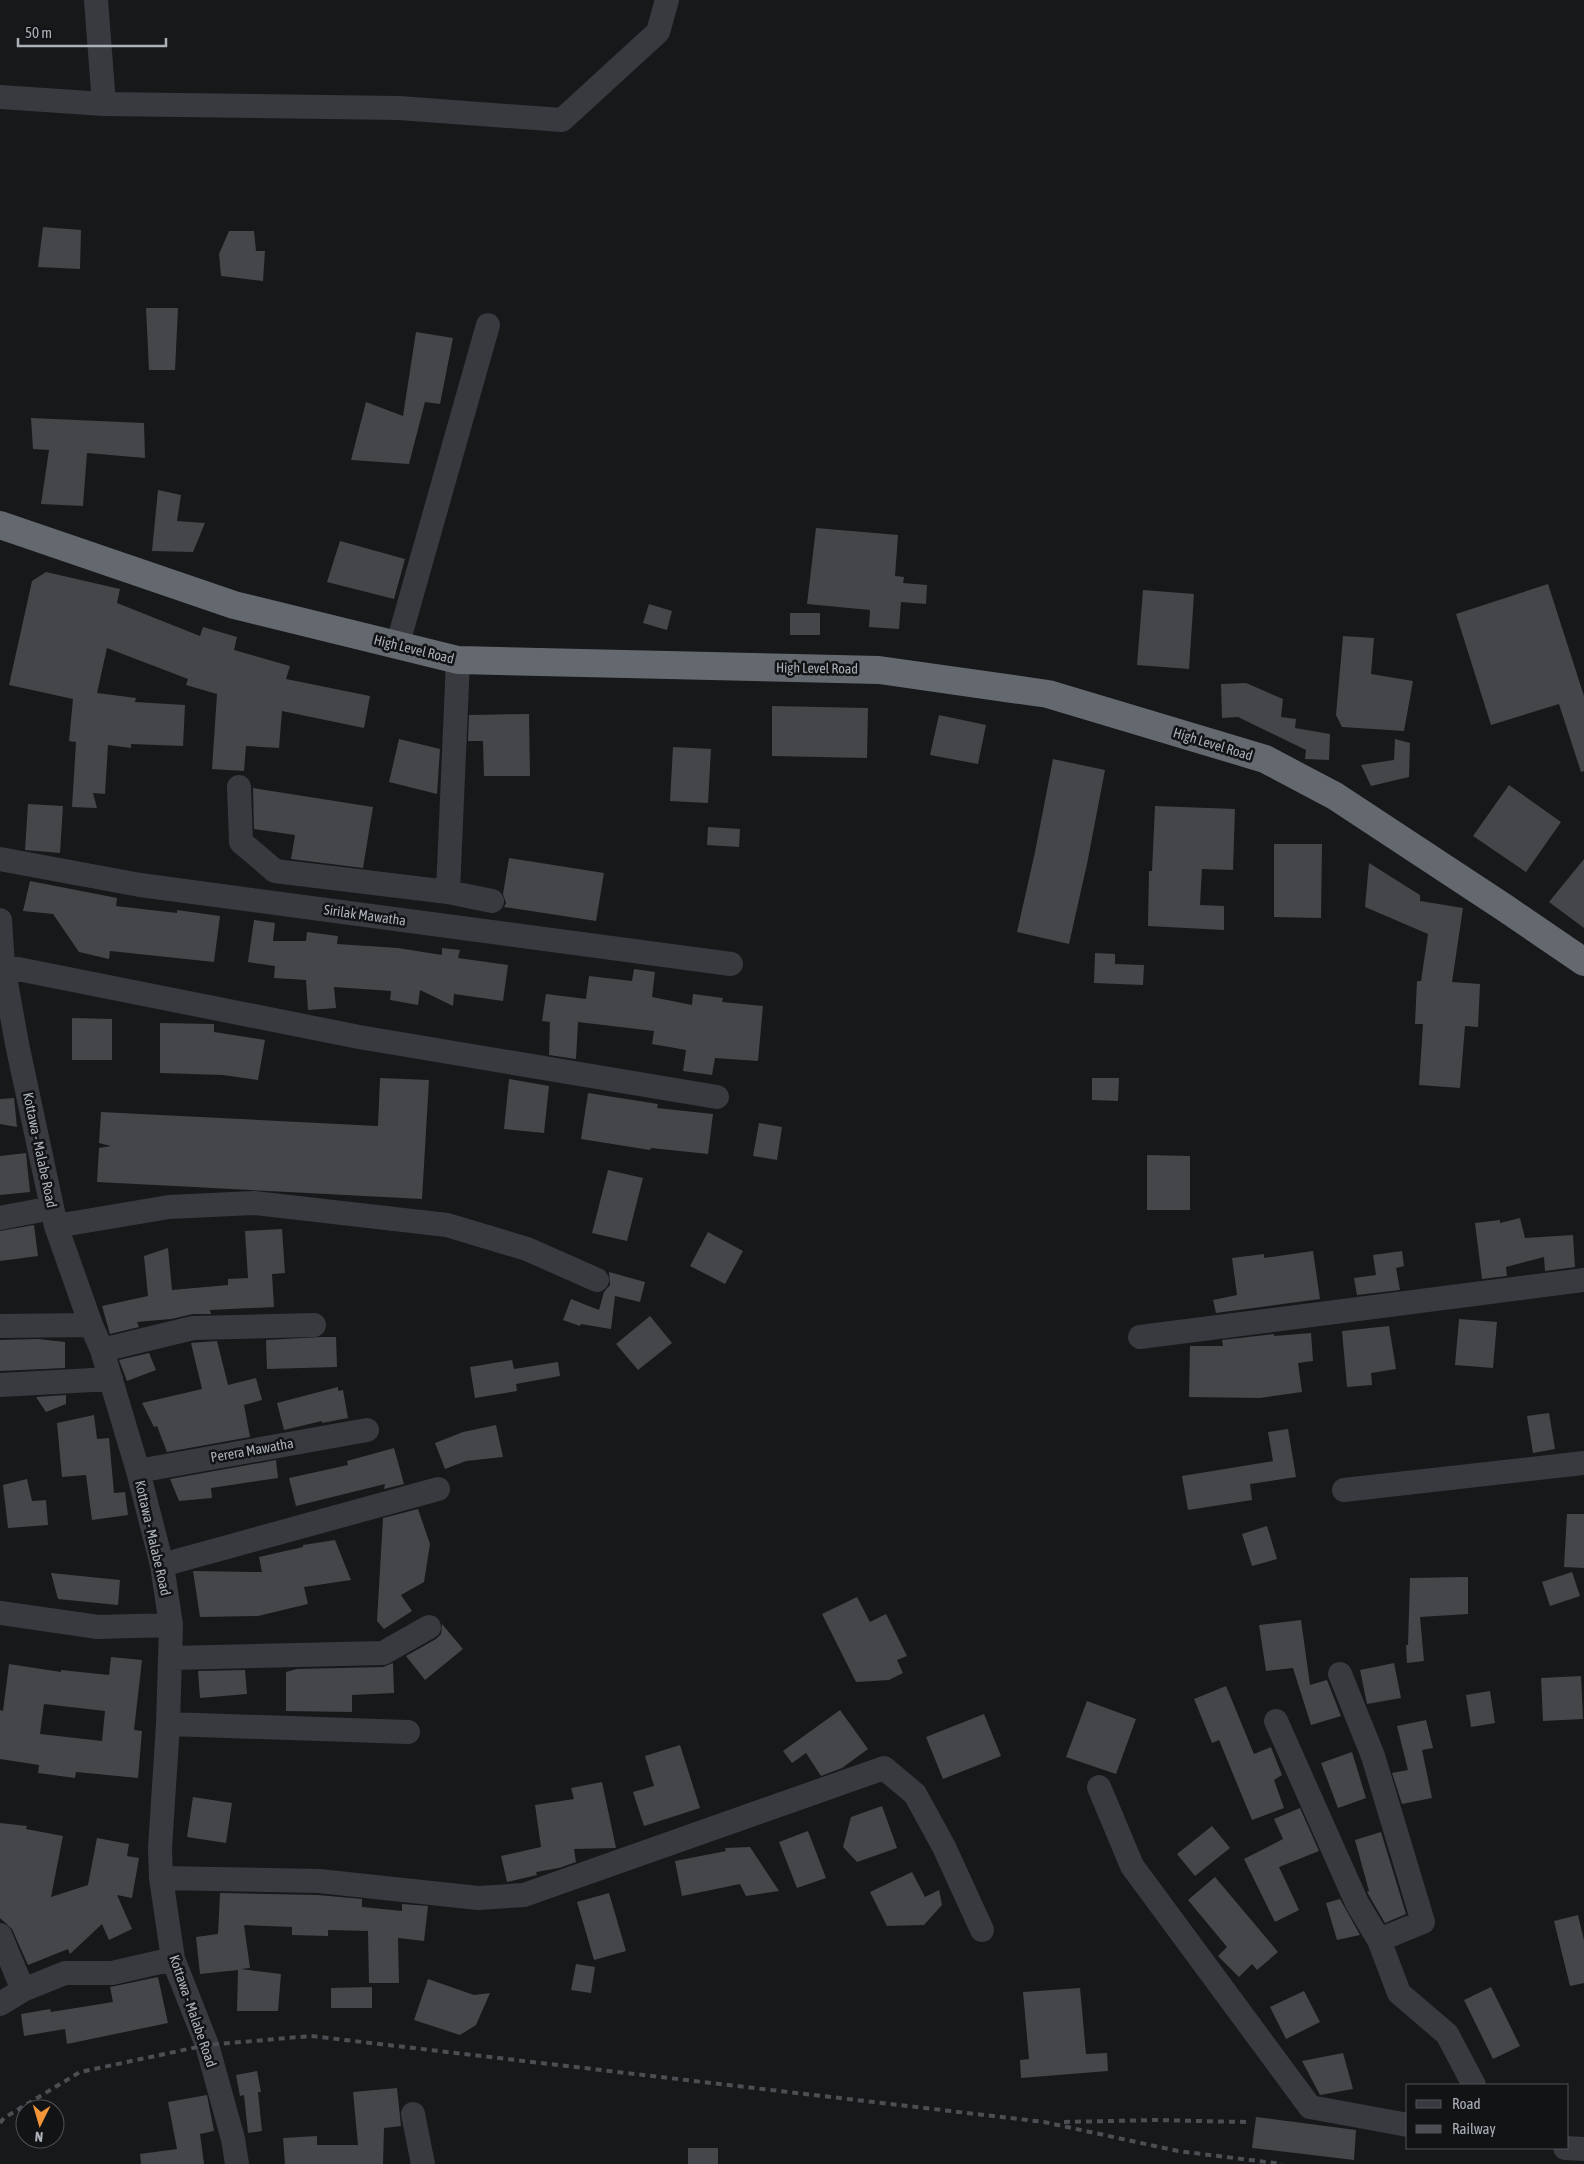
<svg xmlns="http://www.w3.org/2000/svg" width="1584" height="2164" viewBox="0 0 1584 2164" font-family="'Asap Condensed',sans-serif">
<rect width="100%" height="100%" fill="#17181a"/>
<path fill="#44464a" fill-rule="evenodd" d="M43,227L81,230L80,269L38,267Z
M229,231H254L256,251H265L263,281L221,276L219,254Z
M146,308H178L175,370H149Z
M416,332L453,338L440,404L425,402L409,464L351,460L366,402L403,416Z
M31,418L144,423L145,458L87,453L83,506L41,504L49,450L33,449Z
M158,490L181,495L177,521L205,523L193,552L152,551Z
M816,528L898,535L895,576L904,577L903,583L927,585L926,604L901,602L899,629L869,627L870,610L807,604Z
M340,541L405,559L394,599L327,582Z
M46,572L120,589L117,603L200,636L203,627L237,637L234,650L290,666L286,679L370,696L364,728L282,711L279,748L246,746L244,771L212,769L217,694L186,685L188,679L107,648L97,693L136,698L135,702L185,705L183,746L131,744V748L108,745L105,794L93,793L97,808L72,807L76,742L69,741L73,699L9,685L32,581Z
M1548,584L1584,696V771L1581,772L1559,704L1491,725L1456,614Z
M1143,590L1194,594L1189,669L1137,665Z
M649,604L672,611L667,630L643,623Z
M790,613H820V635H790Z
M1343,636L1374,638L1371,674L1413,681L1404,731L1342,727L1336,715Z
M1246,683L1283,699L1281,717L1296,719L1295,728L1330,734L1329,760L1305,759L1306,750L1238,717L1222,718L1221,684Z
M772,706L868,708L867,758L772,756Z
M529,714L530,776H484L483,741H468L469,715Z
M939,715L986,725L978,764L930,755Z
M399,739L440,749L437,794L389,782Z
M1395,739L1410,743L1409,777L1371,786L1361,765L1394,760Z
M673,747L711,749L708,803L670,801Z
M1053,759L1105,770L1087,864L1069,944L1017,932L1035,852Z
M1509,785L1561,822L1526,872L1473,836Z
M253,788L373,807L363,868L291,859L295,835L254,829Z
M28,804L63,806L60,853L25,850Z
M1155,806L1235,809L1233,870L1202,869L1200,905L1224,906V930L1148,926L1149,871H1152Z
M708,827L740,829L739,847L707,845Z
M1274,844H1322L1321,918L1274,917Z
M509,858L604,873L596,921L504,907L506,903L503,894Z
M1584,859V928L1549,902Z
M1369,863L1420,895V901L1463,908L1452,982L1480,984L1478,1027L1465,1026L1460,1088L1419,1085L1423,1024H1415L1417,981H1421L1428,934L1365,907Z
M30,881L117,898L116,906L177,913V910L220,916L214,962L110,951L109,959L79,952L53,914L23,911Z
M254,920L275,923L273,941H306L307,932L338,936L337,944L398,948L442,955V948L460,950L458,958L508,965L503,1001L454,994L453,1006L420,990L418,1005L390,1000L391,991L334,987L336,1008L308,1010L306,980L274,978L275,966L248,962Z
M1095,953L1115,954V964L1144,965L1143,985L1094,983Z
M634,969L655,972L652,997L692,1005L693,994L723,998L722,1002L763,1006L758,1061L715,1058L712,1075L683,1071L686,1050L652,1044L654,1031L578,1022L576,1059L549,1055L550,1022L542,1021L546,994L586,999L589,976L632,981Z
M72,1018L112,1019V1060H72Z
M160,1023L214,1024V1032L265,1040L258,1080L223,1075L160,1073Z
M380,1078L429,1080L422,1199L97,1182L99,1148L111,1146L99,1143L101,1112L378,1126Z
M1092,1078H1119L1118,1101L1092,1100Z
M509,1079L549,1086L544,1133L504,1129Z
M588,1093L658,1104L657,1108L713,1114L708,1154L651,1148L650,1150L581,1139Z
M14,1098L17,1127L0,1124V1099Z
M759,1123L782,1127L777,1160L753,1156Z
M26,1153L30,1192L0,1195V1156Z
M1147,1155L1190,1156V1210H1147Z
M608,1170L643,1178L627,1241L592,1233Z
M1520,1218L1525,1238L1573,1235L1575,1267L1545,1271L1544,1257L1506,1267L1507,1276L1482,1279L1475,1223L1500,1220V1223Z
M34,1225L38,1256L0,1261V1231Z
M282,1229L285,1273L272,1274L274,1307L210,1310L211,1314H193L171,1319L137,1322L139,1327L110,1334L102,1306L148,1296L144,1256L168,1248L172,1290L228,1285V1279L248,1278L245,1231Z
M708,1232L743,1251L725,1284L690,1266Z
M1313,1251L1320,1299L1216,1313L1213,1300L1237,1295L1232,1258L1264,1254V1258Z
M1402,1251L1404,1266L1396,1268L1400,1290L1357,1295L1354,1278L1376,1275L1373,1255Z
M609,1272L645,1282L640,1302L615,1296L611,1329L581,1324L580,1326L563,1320L571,1299L599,1310L604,1292L610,1285Z
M650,1316L672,1343L638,1370L616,1344Z
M1459,1319L1497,1322L1493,1368L1455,1365Z
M1389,1326L1396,1369L1371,1373L1372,1385L1347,1387L1342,1331Z
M1311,1333L1313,1361L1298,1363L1302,1392L1260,1398L1189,1397L1190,1346H1223L1222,1340L1274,1334V1336Z
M321,1337H336L337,1367L267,1369L266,1340Z
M38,1339L65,1342V1368L0,1371V1340Z
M217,1341L228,1385L256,1378L262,1400L244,1405L250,1437L167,1452L157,1426L154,1427L142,1403L202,1389L191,1343Z
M149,1353L156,1370L127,1381L119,1360Z
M512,1360L514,1369L558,1362L560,1376L516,1384L517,1391L475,1398L470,1367Z
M338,1387V1391L343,1390L348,1418L322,1423V1421L284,1430L277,1403Z
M66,1395V1404L46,1412L36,1397Z
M1549,1413L1555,1449L1533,1453L1527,1416Z
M94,1415L97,1439L109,1438L114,1493L125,1492L128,1515L92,1520L86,1475L62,1477L57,1423Z
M496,1425L503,1457L466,1461L445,1469L435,1443L463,1432Z
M1288,1429L1296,1477L1250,1484L1252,1500L1188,1510L1182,1476L1273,1461L1268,1432Z
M394,1448L404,1484L384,1489L385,1484L296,1506L289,1478L348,1465L347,1461Z
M276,1460L278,1478L211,1488L212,1498L179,1501L170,1479Z
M27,1479L32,1501L46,1500L48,1525L8,1528L3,1485Z
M418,1509L430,1544L424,1582L401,1595L412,1611L384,1629L377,1621L383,1518Z
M1567,1514H1584V1568L1564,1567Z
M1267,1526L1277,1559L1252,1566L1242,1534Z
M335,1540L351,1580L304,1587L308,1604L258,1616L200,1617L193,1571L262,1572L259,1557L303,1547V1545Z
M1572,1572L1580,1596L1550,1606L1542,1582Z
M51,1573L120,1580L118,1605L58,1599Z
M1468,1577V1614L1420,1617L1424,1661L1407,1663L1406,1645H1408L1410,1578Z
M857,1597L870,1622L886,1614L907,1656L897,1660L903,1673L889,1680L856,1682L822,1614Z
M1301,1620L1310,1685L1327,1680L1341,1716L1311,1725L1293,1668L1266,1671L1259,1625Z
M442,1624L463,1649L425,1680L406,1656L436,1639L441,1634Z
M111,1657L142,1660L134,1730L142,1731L138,1778L76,1772L75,1778L38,1773L39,1765L0,1759V1710L3,1711L9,1664L61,1672V1670L109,1675ZM44,1704L105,1711L102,1741L40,1734Z
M393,1663L394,1693L352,1695V1712L286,1711V1672L297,1669L383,1667Z
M1394,1663L1401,1698L1367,1704L1360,1670Z
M245,1670L247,1694L200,1698L198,1671Z
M1581,1676L1583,1719L1543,1721L1541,1678Z
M1226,1686L1254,1754L1271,1747L1282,1775L1274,1780L1284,1808L1252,1820L1219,1740L1212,1743L1194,1699Z
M1490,1691L1495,1723L1471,1727L1466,1695Z
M1087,1701L1136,1719L1116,1774L1066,1757Z
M840,1710L868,1749L842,1768L821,1776L806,1753L792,1763L783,1751Z
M984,1714L1001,1756L943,1779L926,1737Z
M1426,1720L1433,1748L1422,1750L1432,1798L1402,1804L1392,1773L1408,1770L1397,1726Z
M680,1745L700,1808L644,1826L633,1792L654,1786L645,1756Z
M1352,1752L1366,1798L1338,1808L1321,1763Z
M602,1782L616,1848L574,1849L576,1862L559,1868L536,1872L537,1875L507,1882L501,1856L541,1847L535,1805L574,1799L571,1788Z
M193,1797L232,1803L226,1843L187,1837Z
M882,1806L897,1848L857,1862L843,1847L851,1817Z
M1300,1808L1319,1851L1279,1867L1299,1910L1275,1922L1244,1859L1283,1839L1274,1819Z
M0,1823L27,1826L26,1829L63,1836L51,1897L88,1885L97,1838L129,1844L127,1856L139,1858L132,1898L117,1895L132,1929L109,1940L102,1924L70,1954L68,1949L28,1965L12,1929L0,1918Z
M1212,1826L1230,1848L1195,1876L1177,1854Z
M808,1831L826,1878L797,1888L779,1842Z
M1381,1832L1406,1914L1385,1923L1367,1892L1369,1891L1355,1840Z
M750,1847L779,1891L746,1896L740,1884L682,1896L675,1861L726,1851L725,1848Z
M912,1872L925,1897L939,1890L942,1905L924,1925L887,1926L870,1892Z
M1215,1877L1278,1952L1257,1970L1252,1964L1239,1977L1218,1956L1227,1947L1188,1900Z
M220,1893L318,1895L362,1899V1907L402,1911V1904L428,1906L424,1941L398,1938L399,1983H369L368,1931L328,1930V1936L292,1935V1927L244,1925L250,1968L241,1969L281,1974L278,2011H237L238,1970L200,1974L196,1937L218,1934Z
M609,1893L626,1951L594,1960L577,1902Z
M1340,1899L1360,1935L1337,1940L1326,1903Z
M1578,1915L1584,1940V1983L1570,1986L1554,1921Z
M576,1964L595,1967L591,1993L571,1990Z
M158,1977L168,2023L67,2044L65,2029L24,2036L21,2014L50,2009L51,2012L113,2002L110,1987Z
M428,1979L474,1995L490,1993L476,2025L460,2035L414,2020Z
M372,1987V2008H331V1988Z
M1491,1987L1520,2046L1493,2059L1464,2000Z
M1080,1988L1086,2054L1107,2053L1108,2071L1021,2078L1020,2060L1029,2059L1023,1992Z
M1304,1991L1320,2022L1286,2039L1270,2007Z
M1343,2053L1353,2089L1320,2095L1302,2061Z
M257,2071L261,2092H258L262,2131L248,2133L244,2095L240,2096L236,2075Z
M397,2088L401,2126L384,2128L383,2164H285L283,2138L317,2136V2145H358L353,2092Z
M207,2095L214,2131L200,2134L204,2164H141L140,2154L177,2149L168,2102Z
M1256,2117L1356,2130L1354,2160L1252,2148Z
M688,2148H718V2164H688Z"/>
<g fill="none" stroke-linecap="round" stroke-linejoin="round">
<path stroke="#383a3f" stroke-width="24" d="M0,97L104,104L96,0
M104,104L399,108L562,120L658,32L667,0
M400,636L488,325
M239,787L241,842L275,871L448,892L458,660
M0,859L140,885L731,964
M448,892L492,901
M0,920L3,966L17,1044L56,1226L91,1325L102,1350L138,1471L162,1565L171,1625L168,1724L160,1848L161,1878L173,1959L207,2045L233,2139L237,2164
M3,966L359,1037L717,1097
M0,1218L52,1208
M56,1226L169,1207L254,1203L447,1225L527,1249L597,1280
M0,1326L91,1325
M1140,1337L1584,1280
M102,1350L193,1328L314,1325
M0,1385L111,1379
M138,1471L367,1430
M1344,1490L1584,1463
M162,1565L438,1489
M0,1613L98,1627L171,1625
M171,1658L383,1653L429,1627
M1340,1674L1373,1756L1423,1922L1379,1940L1399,1993L1447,2034L1474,2085
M1276,1721L1357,1903L1379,1940
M168,1724L408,1732
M1099,1787L1132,1866L1310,2107L1408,2125
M161,1878L319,1881L478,1898L524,1895L884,1768L915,1794L944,1847L982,1930
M0,1935L23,1990
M0,2004L23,1990L65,1973H112L173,1959
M413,2114L423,2164
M1565,2148L1584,2149"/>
<path stroke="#646970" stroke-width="28" d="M0,525L234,605L458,660L879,670L1048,694L1265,759L1335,796L1505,908L1584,962"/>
<path stroke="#4b4f54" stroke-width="4" stroke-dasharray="6 5" stroke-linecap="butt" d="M1064,2122L1154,2120L1246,2122
M0,2123L4,2118L80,2072L207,2045L311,2036L1044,2122L1178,2151L1282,2164"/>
</g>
<g text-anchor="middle" stroke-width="5" stroke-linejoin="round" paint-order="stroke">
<g font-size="14" fill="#aab1b9" stroke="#121315">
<text transform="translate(414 649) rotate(14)" y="5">High Level Road</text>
<text transform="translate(817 668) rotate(1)" y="5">High Level Road</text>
<text transform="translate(1213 744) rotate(17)" y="5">High Level Road</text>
<text transform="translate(365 915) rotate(8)" y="5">Sirilak Mawatha</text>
<text transform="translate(40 1150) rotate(78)" y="5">Kottawa - Malabe Road</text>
<text transform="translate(252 1450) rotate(-10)" y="5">Perera Mawatha</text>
<text transform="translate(153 1538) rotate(77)" y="5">Kottawa - Malabe Road</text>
<text transform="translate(193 2011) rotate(71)" y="5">Kottawa - Malabe Road</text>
</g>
</g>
<rect x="1406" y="2084" width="162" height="65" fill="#121315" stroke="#4f5257"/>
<rect x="1416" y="2100" width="25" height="8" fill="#383a3f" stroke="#4f5257"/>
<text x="1452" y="2109" font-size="15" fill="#aab1b9">Road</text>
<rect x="1416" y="2125" width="25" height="8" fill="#4b4f54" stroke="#4f5257"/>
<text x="1452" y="2134" font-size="15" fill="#aab1b9">Railway</text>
<g transform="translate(40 2124) rotate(185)"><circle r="24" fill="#121315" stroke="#4f5257"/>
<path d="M0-4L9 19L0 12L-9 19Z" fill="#f29437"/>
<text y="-8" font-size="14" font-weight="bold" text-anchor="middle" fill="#aab1b9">N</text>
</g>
<path d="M18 38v8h148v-8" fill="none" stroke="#aab1b9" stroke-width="2.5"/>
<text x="25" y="38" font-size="15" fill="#aab1b9" stroke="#121315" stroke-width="4" paint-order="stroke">50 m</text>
</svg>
